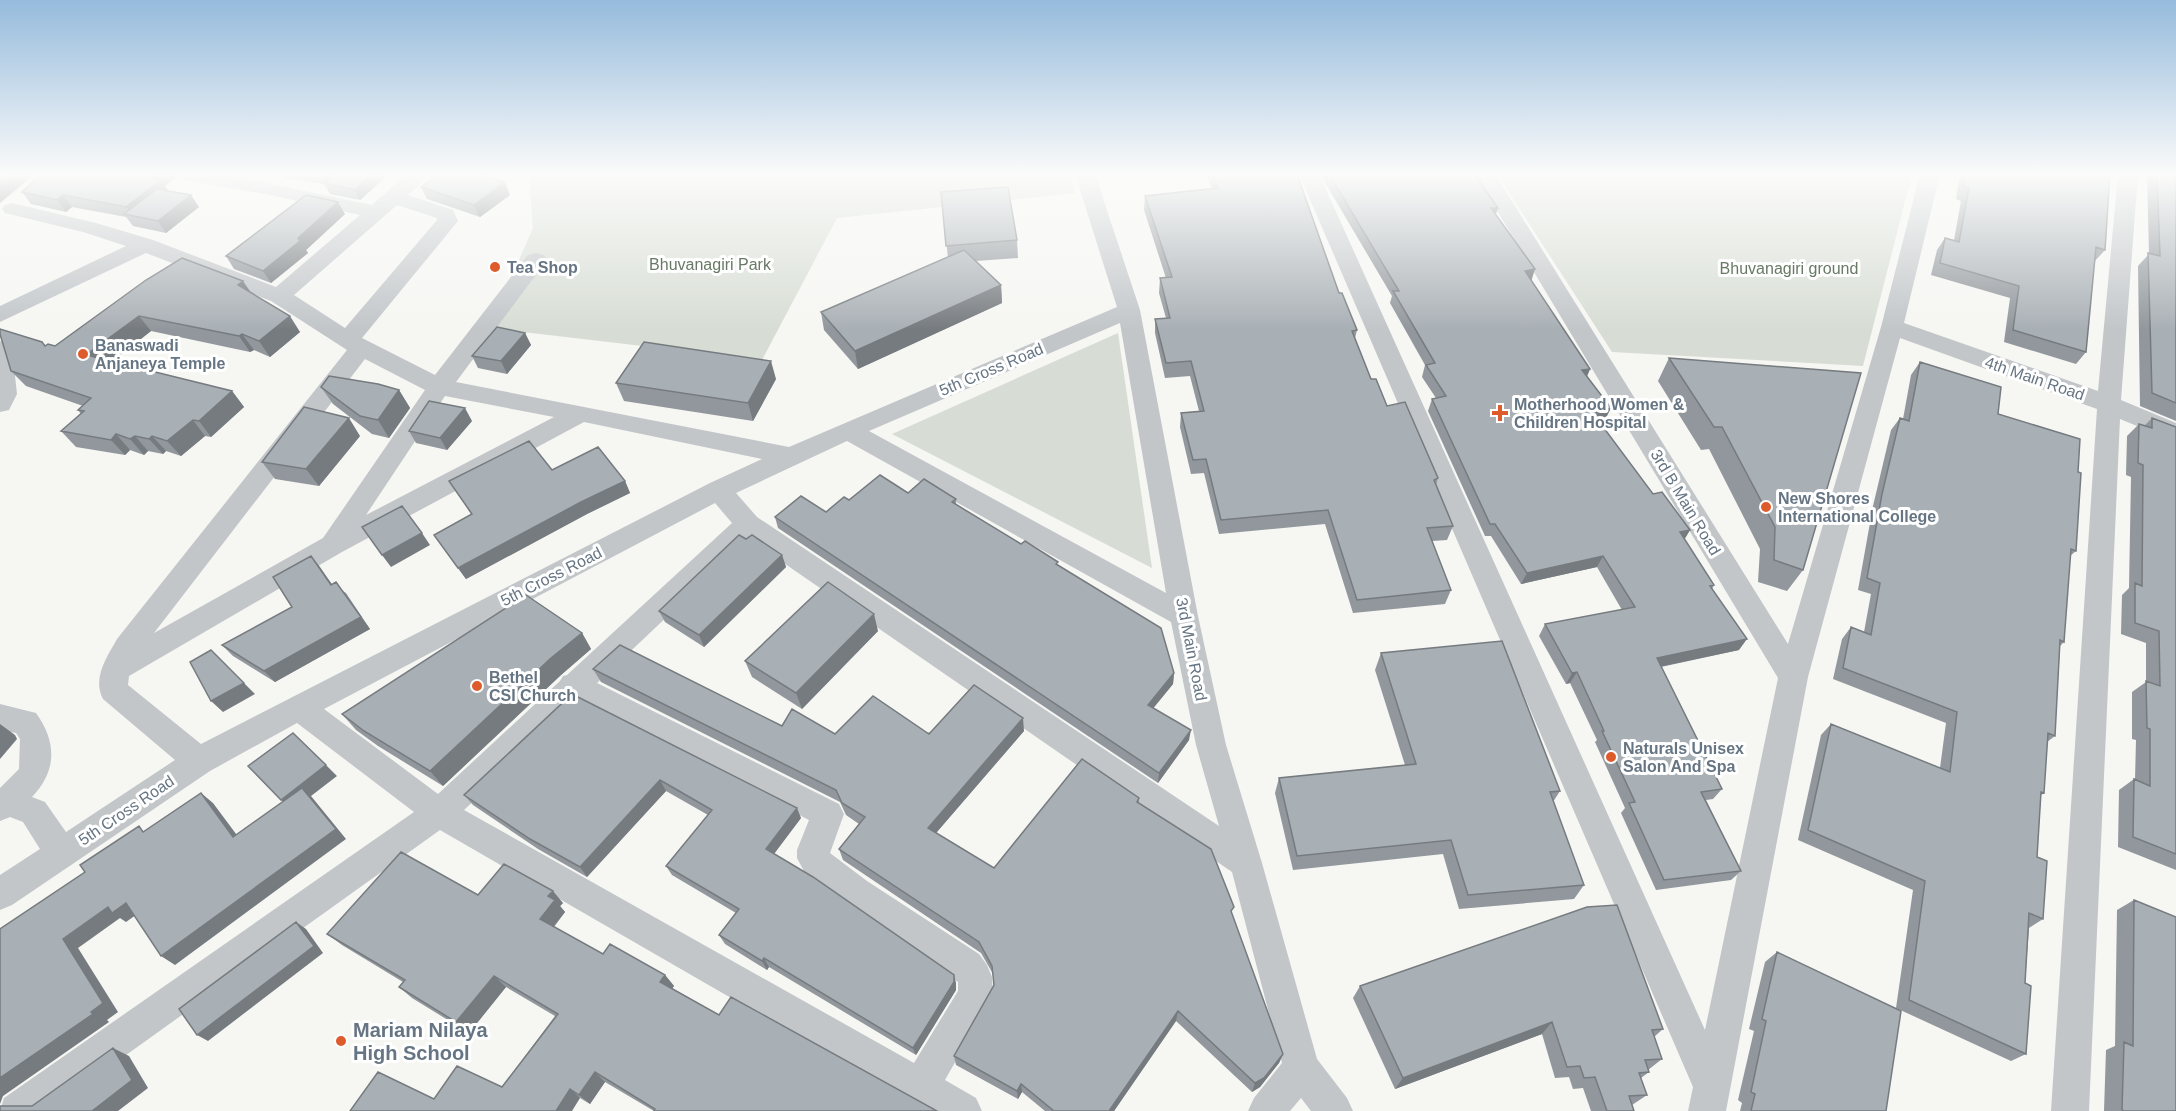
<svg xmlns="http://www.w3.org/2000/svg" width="2176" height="1111" viewBox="0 0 2176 1111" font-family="Helvetica,sans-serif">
<rect width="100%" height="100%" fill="#f6f6f3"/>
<path fill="#d7ddd4" d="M529,174H1069L1075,193L837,218L762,360L489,328L533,228Z
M1497,174H1912L1863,366L1612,352Z
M1118,333L1152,568L892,434Z"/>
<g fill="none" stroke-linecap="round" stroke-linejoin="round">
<path fill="#c2c6c9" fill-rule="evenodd" d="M175,174H222L372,205L407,174H430L408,195L453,210L458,221L362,338L435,375L528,255L536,253L544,255L547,260L456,382L789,447L1117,307L1075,174H1095L1140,310L1198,616L1226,745L1262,863L1317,1059L1347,1098L1353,1111H1311L1301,1098L1290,1111H1248L1254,1098L1282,1063L1232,872L749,539L597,683L839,804L844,814L830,853L867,881L979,954L987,965L992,977L993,995L945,1080L976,1098L982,1111H927L440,830L48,1111H0L4,1098L414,812L297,723L210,771L12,905L0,910V875L40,849L23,822L10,817L0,821V788L19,769L20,739L16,733L0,730V704L36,713C57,742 57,771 32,797L45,802L66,832L175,760L103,699C92,678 107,657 117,639L347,350L271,301L146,253L0,322V306L126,246L83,232L5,213L2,209L5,205L12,203L96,223L153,240L276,287L360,215L271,195L185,180L178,178ZM397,205L437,218V220L345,328L294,295ZM1120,323L1166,593L869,431ZM365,359L425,390L323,538L154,633ZM445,396L554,417L366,515ZM584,422L762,459L710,483L201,744L128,685L129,676L342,552ZM847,441L1171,622L1196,745L1219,826L757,517L736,493ZM715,503L732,523L567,675L563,676L560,681L438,794L324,709ZM578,702L809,820L797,850V858L806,875L843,903L958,982V991L914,1063L464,810Z
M1299,174H1319L1705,1030L1778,678L1475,174H1495L1788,644L1881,327L1920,174H1940L1904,323L2098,391L2118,174H2138L2121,400L2176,423V442L2120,419L2089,1111H2051L2097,409L1900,338L1808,677L1726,1111H1688L1693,1087Z
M0,341L8,344L12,349L17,394L9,410L0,412Z"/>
</g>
<path fill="#91979c" d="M41,174H174L175,178L165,186L168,191L199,207L166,233L133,226L126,217L72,207L66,212L31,204L22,192Z
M282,174H389L360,200L330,194L324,184L285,178Z
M1206,174H1297L1339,293L1357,330L1355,338L1371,379L1387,406L1438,478L1436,485L1453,526L1447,540L1432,541L1451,590L1445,604L1353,613L1325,524L1219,534L1204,473L1191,474L1180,427L1181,413L1199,411L1190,376L1165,378L1155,333V319L1166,318L1159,293L1160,278H1166L1144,210L1145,196L1212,188Z
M1320,174H1474L1531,280L1590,369L1587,376L1605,420L1599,422L1653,494L1690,530L1684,539L1714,585L1712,589L1739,650L1661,667L1722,789L1713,799L1706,800L1741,871L1731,880L1656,890L1621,813L1625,808L1595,742L1597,740L1570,683L1566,684L1539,636L1545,624L1622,610L1597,567L1521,584L1491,536H1485L1428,411L1432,399L1436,398L1422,377L1425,365L1390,303L1392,296Z
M1960,174H2110L2105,250L2094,262L2086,352L2076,364L2004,342L2010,298L1931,275L1937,250L1945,238L1954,240L1961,201L1956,199Z
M2147,174H2176V421L2140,406L2138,266L2149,254Z
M421,187L510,195L480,217L427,199Z
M941,192L1017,240L1018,258L976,261L1001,285L1002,303L858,369L824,330L821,312L948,258Z
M345,214L306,250L308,253L271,283L234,269L226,256Z
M146,280L252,293L300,332L270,357L254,350L250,352L151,331L112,362L232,391L244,407L211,437L205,436L181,456L166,451L163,454L148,451L144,455L130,450L125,455L76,447L61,431L81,414L78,410L83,406L26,386L11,371L45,346H55Z
M525,333L531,345L507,374L478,368L472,356Z
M1669,358L1861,373L1803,570L1787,591L1758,582L1760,549L1709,449L1701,450L1658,381Z
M1920,362L1998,414L2078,472L2076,551L2070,556L2064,642L2060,646L2055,736L2047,742L2044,793L2041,795L2037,857L2043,919L2029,928L2025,983L2026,1054L2011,1061L1896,1008L1913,890L1798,840L1821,735L1831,724L1940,768L1946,723L1833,679L1842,639L1851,627L1864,632L1871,594L1858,590L1873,506L1891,430L1900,418L1903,419L1911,375Z
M776,379L753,421L624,401L616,383Z
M321,387L399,390L410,408L389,438L372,434L333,404Z
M2152,418L2176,427V870L2118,847L2119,790L2134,779L2135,780L2136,740L2132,739V692L2146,682V643L2121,634L2122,595L2129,588L2131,477L2126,475L2127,436L2139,424L2144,426Z
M472,421L447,450L416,443L409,431Z
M360,436L319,486L275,479L262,462Z
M552,470L625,481L630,493L587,514L466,579L434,535L471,514L449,481Z
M908,493L956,499V504L1021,544L1058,566L1174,673L1173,684L1153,708L1189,740L1158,783L778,528L775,517L826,512Z
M746,539L782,555L786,567L704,647L665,622L659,611Z
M311,556L332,584L346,593L370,629L275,682L233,656L222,645L292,607Z
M878,631L802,709L752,677L745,661Z
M582,633L591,649L561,675L443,786L378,746L356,730L342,714Z
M1381,653L1560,791L1553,802L1584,885L1574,899L1459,909L1443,854L1293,870L1275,793L1279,778L1405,765L1375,670Z
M593,669L782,726L835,734L1024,731L936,833L994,868L1139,798V803L1232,915L1283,1054L1279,1063L1260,1087L1252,1092L1176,1021L1114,1111H1045L1022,1092L1018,1099L956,1065L954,1056L994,985L993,974L981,953L843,860L839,849L859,824L846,815L840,802L601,682Z
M572,694L801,818L774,854L956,983V990L916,1055L769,967L767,970L725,944L719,935L736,913L672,875L666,866L708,815L666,791L587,877L538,849L473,805L464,795Z
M478,895L563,903L560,906L565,912L554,927L603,954L665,975L674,986L672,988L719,1015L654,1111L605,1082L590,1104L580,1098L434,1099L502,1087L555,1016L506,987L469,1033L412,998L399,987L403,982L342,945L327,934Z
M2134,900L2176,1111H2104L2106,1050L2115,1046L2117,910Z
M1777,952L1886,1111H1740L1742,1103L1738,1100L1754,1031L1749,1029L1765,962Z
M1360,986L1663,1029L1654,1037L1662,1059L1648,1070L1649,1072L1641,1078L1647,1095L1632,1105L1634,1111H1591L1583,1088L1573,1089L1569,1077L1555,1078L1542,1034L1395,1089L1353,998Z"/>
<path fill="#767b7f" d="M11,174H35L0,203V183Z
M156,174H174L175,178L165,186L169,192L133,216L126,207L151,178Z
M371,174H389L360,200L355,190Z
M505,182L510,195L480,217L474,205Z
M63,195L72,207L66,212L57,200Z
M191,195L199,207L166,233L158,221Z
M338,202L345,214L306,250L308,253L271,283L263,271Z
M1491,208H1498L1494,220Z
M1535,269L1531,282L1525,271Z
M243,281L254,297L238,285Z
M1001,285L1002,303L858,369L855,351Z
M139,316L151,331L100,371L86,355Z
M290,316L300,332L270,357L259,341Z
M525,333L531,345L507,374L501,361Z
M242,334L254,350L250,352L239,336Z
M771,361L776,379L753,421L748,403Z
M1590,369L1585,381L1582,370Z
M399,390L410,408L389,438L378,420Z
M232,391L244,407L211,437L199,421Z
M465,408L472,421L447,450L440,438Z
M1611,408L1605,420L1586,424L1592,412Z
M349,418L360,436L319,486L306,469Z
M193,420L205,436L181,456L167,441Z
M116,434L130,450L125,455L111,440Z
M135,436L148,451L144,455L130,439Z
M152,436L166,451L163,454L149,439Z
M625,481L630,493L587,514L466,579L458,568L581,502Z
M1690,530L1683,542L1680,532Z
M422,533L430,545L391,567L382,555Z
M782,555L786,567L704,647L699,635Z
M311,556L320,567L340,597L331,585Z
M1603,556L1597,567L1521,584L1527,573Z
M336,582L370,629L275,682L264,671Z
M874,614L878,631L802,709L796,693Z
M582,633L591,649L561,675L443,786L430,771L551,658Z
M1747,639L1739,650L1649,669L1657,658Z
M1577,672L1570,683L1566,684L1572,673Z
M1174,673L1173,684L1147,716L1148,705Z
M244,683L255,694L223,712L211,701Z
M1023,718L1024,731L930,840L928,828Z
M0,724L15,735L17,739L0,759Z
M1191,730L1189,740L1158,783L1159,773Z
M326,765L337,776L311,796L346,839L175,965L161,956L292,810L281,800Z
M660,780L666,791L587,877L580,867Z
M201,793L213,803L245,846L233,837Z
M797,808L801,818L770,859L766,849Z
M553,891L563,903L560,906L565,912L550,931L540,919L548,896Z
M126,903L140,912L126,922L120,918L78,948L118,1012L107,1020L109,1022L3,1096L0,1104V1078L63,939L108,907Z
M296,922L306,929L323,953L208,1041L197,1035Z
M764,958L769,967L767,970L762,961Z
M665,975L674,986L669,993L660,982Z
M954,975L956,983V990L916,1055L913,1048Z
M494,976L506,987L469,1033L456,1022Z
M1178,1011L1176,1021L1114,1111H1109Z
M1552,1022L1542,1034L1395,1089L1403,1078Z
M113,1048L129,1056L148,1088L118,1111H92Z
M1283,1054L1279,1063L1260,1087L1252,1092L1255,1083Z
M595,1072L605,1082L590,1104L579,1095Z
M1021,1084L1022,1092L1018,1099L1017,1091Z
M570,1089L580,1098L572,1111H556Z"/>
<path fill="#a9b0b5" stroke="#767b7f" stroke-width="1.5" d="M0,174H11L0,183Z
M41,174H156L151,178L161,180L126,207L63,195L57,200L22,192Z
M328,174H371L355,190L324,183L334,175Z
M439,174H480L505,182L474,205L421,187Z
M1213,174H1297L1339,293H1342L1357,330L1352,331L1371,379H1376L1387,406L1405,402L1438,478L1434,480L1453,526L1427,528L1451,590L1357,600L1328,510L1221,520L1206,459L1193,460L1181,413L1204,411L1191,361L1166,363L1155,319L1170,318L1160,278L1172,277L1145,196L1218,188Z
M1329,174H1474L1498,208H1491L1535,269L1525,271L1590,369L1582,370L1611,408L1592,412L1653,494L1662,492L1690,530L1680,532L1714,585L1710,586L1747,639L1657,658L1722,789L1701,792L1741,871L1664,880L1629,803L1635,802L1602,731H1604L1577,672L1572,673L1545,624L1635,607L1603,556L1527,573L1495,524H1490L1432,399L1446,396L1426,365L1435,363L1393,291H1399Z
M1966,174H2110L2105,250L2096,247L2086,352L2013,330L2019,286L1940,263L1945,238L1959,242L1969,188L1964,187Z
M2157,174H2176V403L2152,393L2148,253L2160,256Z
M1008,187L1017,240L946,246L941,192Z
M157,189L191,195L158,221L124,214Z
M306,195L338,202L298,238L300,241L263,271L226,256Z
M964,250L1001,285L855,351L821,312Z
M182,258L243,281L238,285L290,316L259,341L242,334L239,336L139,316L86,355L232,391L199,421L193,420L167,441L152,436L149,439L135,436L130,439L116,434L111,440L61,431L84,411L78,410L91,398L11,371L0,334V329L42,342L45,346L48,344L55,346L146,280Z
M497,327L525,333L501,361L472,356Z
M644,342L771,361L748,403L616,383Z
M1669,358L1861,373L1803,570L1774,560L1775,527L1722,427H1714Z
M1920,362L2001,387L1998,414L2080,439L2078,472L2081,473L2076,551L2071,549L2064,642L2060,640L2055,736L2048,733L2044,793L2041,792L2037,857L2047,861L2043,919L2029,913L2025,983L2031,986L2026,1054L1909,1000L1925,881L1808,830L1831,724L1950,772L1957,712L1843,668L1851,627L1871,635L1880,583L1867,578L1882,494L1900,418L1909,421Z
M329,376L378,384L399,390L378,420L360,416L321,387Z
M429,401L465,408L440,438L409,431Z
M304,407L349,418L306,469L262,462Z
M2152,418L2176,427V854L2133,837L2134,779L2150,786V729L2147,728L2146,681L2160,686L2159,631L2135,623V583L2142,586L2143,465L2138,463L2139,424L2152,428Z
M529,441L552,470L598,447L625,481L581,502L458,568L434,535L472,514L449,481Z
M880,475L908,493L924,479L956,499L952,502L1021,544L1025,541L1058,562L1056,564L1161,628L1174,673L1148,705L1191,730L1159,773L775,517L801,496L826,512L844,497L849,500Z
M402,506L422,533L382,555L362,527Z
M739,535L746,539L752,535L782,555L699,635L659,611Z
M311,556L331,585L336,582L361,617L264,671L222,645L292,607L273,577Z
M828,582L874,614L796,693L745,661Z
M526,595L582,633L551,658L430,771L364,731L342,714Z
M1502,641L1560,791L1550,792L1584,885L1468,895L1451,840L1297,856L1279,778L1416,764L1381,653Z
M620,645L782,726L792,709L835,734L873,696L929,734L974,685L1023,718L928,828L994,868L1082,759L1139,798L1137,802L1211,849L1234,907L1231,911L1283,1054L1264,1078L1255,1083L1178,1011L1109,1111H1054L1021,1084L1017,1091L954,1056L994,985L992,966L979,942L839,849L865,817L842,803L836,790L593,669Z
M211,650L244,683L211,701L190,662Z
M572,694L797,808L766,849L813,877L954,975V982L913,1048L764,958L762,961L719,935L739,909L666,866L712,810L660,780L580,867L530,839L464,795Z
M293,733L326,765L281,800L248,766Z
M302,788L336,829L161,956L126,903L112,913L108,907L63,939L103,1003L91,1012L93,1014L0,1078V929L85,872L80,865L139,826L143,832L201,793L233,837Z
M401,852L478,895L504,864L553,891L548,896L555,900L540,919L603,954L610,944L665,975L660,982L719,1015L731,997L937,1111H654L655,1109L595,1072L579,1095L570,1089L556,1111H350L378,1072L434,1099L457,1066L502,1087L558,1014L494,976L456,1022L399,987L405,980L327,934Z
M2134,900L2176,917V1111H2124L2122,1110L2124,1042L2133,1046Z
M1617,905L1663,1029L1652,1030L1662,1059L1645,1060L1649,1072L1639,1073L1647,1095L1629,1096L1634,1111H1607L1595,1077L1584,1078L1580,1066L1567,1067L1552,1022L1403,1078L1360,986L1587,907Z
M296,922L314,946L197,1035L179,1009Z
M1777,952L1901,1011L1886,1111H1751L1755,1094L1751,1092L1766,1021L1762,1019Z
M113,1048L132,1080L92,1111H0V1106H32Z"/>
<linearGradient id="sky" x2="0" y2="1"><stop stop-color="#96bbdc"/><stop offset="0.53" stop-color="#fbfbfa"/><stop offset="1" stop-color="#fbfbfa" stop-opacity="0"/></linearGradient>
<rect width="2176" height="330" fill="url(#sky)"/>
<g fill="#de5b2b" stroke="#fff" stroke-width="2">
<circle cx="495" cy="267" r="6"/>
<circle cx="83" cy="354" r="6"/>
<path d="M1497 404h6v6h6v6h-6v6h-6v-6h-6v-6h6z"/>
<circle cx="1766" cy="507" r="6"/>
<circle cx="477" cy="686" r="6"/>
<circle cx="1611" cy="757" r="6"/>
<circle cx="341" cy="1041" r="6"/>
</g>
<g text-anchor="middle" stroke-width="6" stroke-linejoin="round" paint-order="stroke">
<g font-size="16" fill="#687a65" stroke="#fff">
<text x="710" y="270">Bhuvanagiri Park</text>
<text x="1789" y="274">Bhuvanagiri ground</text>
</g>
<g font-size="16" font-weight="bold" fill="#667583" stroke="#fff" text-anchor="start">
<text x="507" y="273">Tea Shop</text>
<text x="95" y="351">Banaswadi<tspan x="95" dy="18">Anjaneya Temple</tspan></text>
<text x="1514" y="410">Motherhood Women &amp;<tspan x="1514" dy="18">Children Hospital</tspan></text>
<text x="1778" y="504">New Shores<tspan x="1778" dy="18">International College</tspan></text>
<text x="489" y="683">Bethel<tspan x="489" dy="18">CSI Church</tspan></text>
<text x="1623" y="754">Naturals Unisex<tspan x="1623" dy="18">Salon And Spa</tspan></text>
</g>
<g font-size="16" fill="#667583" stroke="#fff">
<text transform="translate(991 369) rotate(-23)" y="6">5th Cross Road</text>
<text transform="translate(2035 378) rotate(19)" y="6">4th Main Road</text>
<text transform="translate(1686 502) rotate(59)" y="6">3rd B Main Road</text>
<text transform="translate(551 576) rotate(-27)" y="6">5th Cross Road</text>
<text transform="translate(1192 649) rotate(79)" y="6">3rd Main Road</text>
<text transform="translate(126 810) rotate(-34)" y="6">5th Cross Road</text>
</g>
<g font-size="20" font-weight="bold" fill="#667583" stroke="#fff" text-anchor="start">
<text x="353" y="1037">Mariam Nilaya<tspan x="353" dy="23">High School</tspan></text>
</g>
</g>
</svg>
